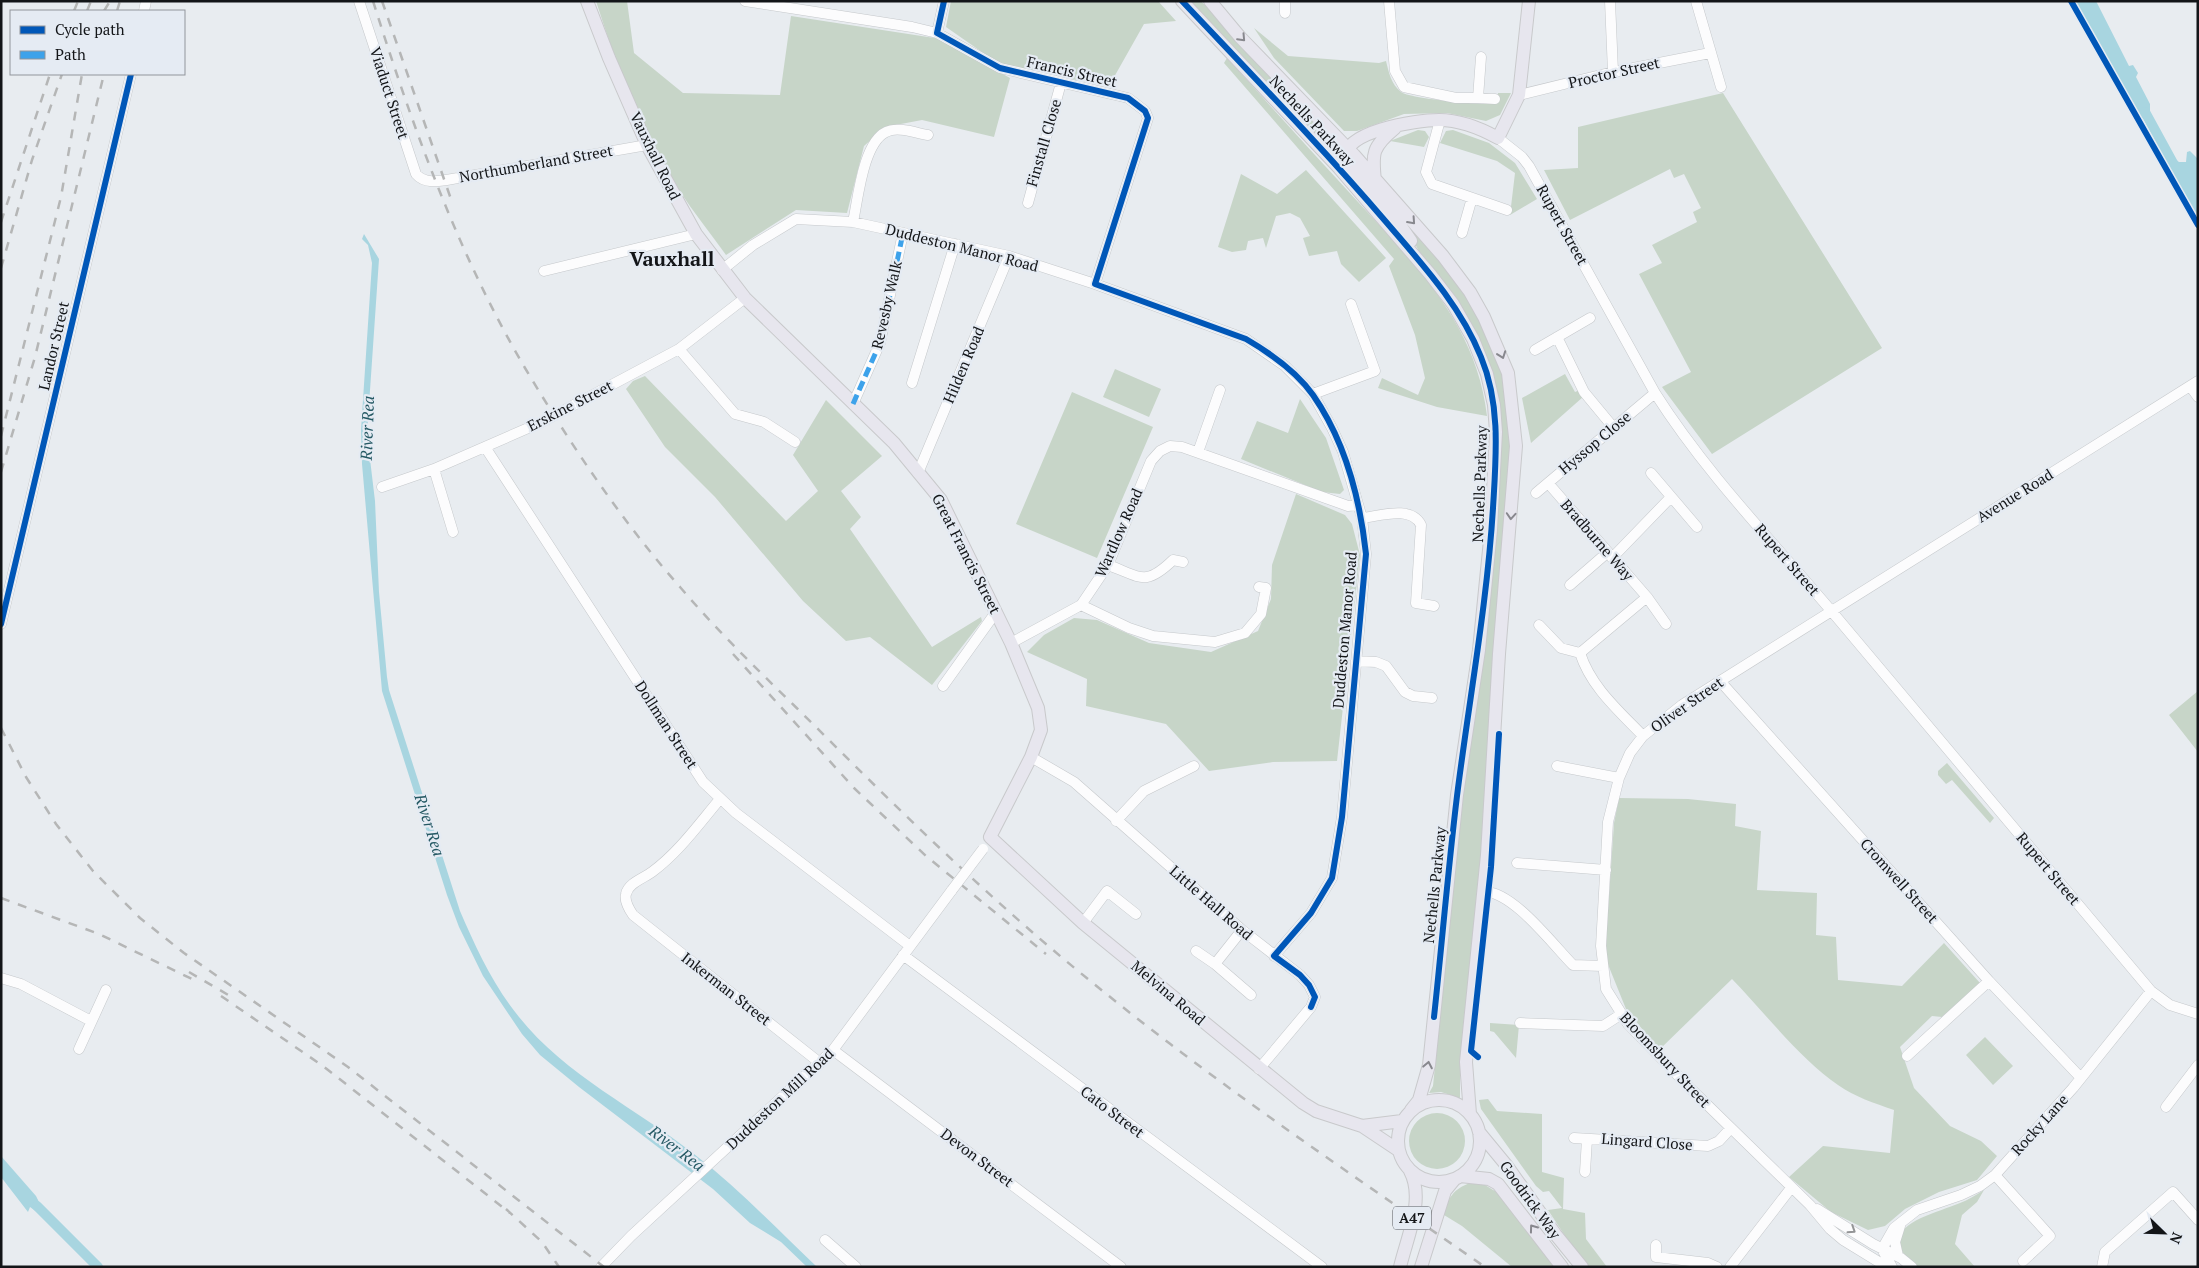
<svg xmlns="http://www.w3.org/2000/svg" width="2199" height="1268" viewBox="0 0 2199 1268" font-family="'PT Serif',serif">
<rect width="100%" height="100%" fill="#e8ecf0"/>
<path fill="#c7d5c8" d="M596,1H627L634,53L683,93L780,95L791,16L941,39L1010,78L994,137L922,120L885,127L864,146L847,213L796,210L726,255C711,234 694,213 679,190C642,132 617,67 596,1Z
M951,1H1158L1176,21L1144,24L1109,86L1002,66L946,27Z
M1187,1H1201L1336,147V152L1332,155Z
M1254,28L1288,56L1379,63L1386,61C1389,73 1391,84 1401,92C1411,99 1482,105 1497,104L1498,93H1511L1500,115L1486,121L1447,113L1404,114L1357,131H1344L1274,58Z
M1227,58C1267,102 1307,147 1348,191C1409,258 1476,320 1487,416L1437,407L1378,388L1382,378L1418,395L1425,378L1415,335L1389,266L1394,259L1224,63Z
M1723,93L1882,348L1712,454L1662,387L1691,372L1639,274L1662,263L1652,245L1697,222L1693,212L1701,208L1684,174L1674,178L1670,169L1570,220L1544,170L1578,168V127Z
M1418,130L1425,131L1429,137L1424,147L1390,141Z
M1453,130L1489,143L1515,163L1537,199L1510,215L1515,173L1497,161L1440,143L1446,131Z
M1306,170L1386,258L1359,282L1341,264L1337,251L1309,256L1303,238L1310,236L1300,218L1290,213L1276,216L1266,248L1263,238L1248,241L1246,250L1232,252L1218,247L1241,174L1277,194Z
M1406,222L1454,278L1471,302L1484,327L1505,383L1509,424V471L1479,878L1460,1068V1098L1441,1092L1429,1093L1433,1086L1460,817L1482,665L1498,400L1405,225Z
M1115,369L1161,389L1149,417L1103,397Z
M1565,374L1575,392L1580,390L1583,397L1531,443L1522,398Z
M645,376L786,521L818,491L793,455L826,400L882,456L841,491L861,517L850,529L932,647L981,617L982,621L932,685L870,637L846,641L803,601L715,497L665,447L626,389L633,381Z
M1072,392L1153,427L1097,558L1016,524Z
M1300,399L1326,438L1344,490L1340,494L1322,492L1241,459L1257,421L1288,433Z
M1296,494L1345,515L1352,524L1360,555L1337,761L1273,762L1209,771L1166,724L1086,706L1087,679L1027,652L1044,635L1074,618L1097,620L1149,643L1211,652L1258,631L1271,599L1272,565Z
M2198,691V752L2169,715Z
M1947,763L1994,818L1990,823L1952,780L1946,784L1938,775V771Z
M1619,798L1688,799L1736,804L1735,826L1761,831L1757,890L1817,893L1816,935L1836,937L1838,980L1902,986L1944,943L1980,983L1942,1017L1932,1016L1900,1047L1914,1088L1950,1126L1981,1141L1997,1156L1977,1180L1939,1192L1905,1209L1885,1226L1868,1230L1831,1212L1789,1177L1823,1146L1890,1153L1894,1110C1874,1103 1855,1097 1838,1085C1801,1060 1764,1012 1732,979L1659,1050L1626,1009L1607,962L1606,940L1614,823Z
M1490,1023L1519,1025L1516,1058L1494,1032L1490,1031Z
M1985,1037L2013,1066L1993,1085L1966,1055Z
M1488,1099L1497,1111L1542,1114V1172L1564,1178L1563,1209L1585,1213L1586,1239L1607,1267H1589L1575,1251L1548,1210L1562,1208L1549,1191L1543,1192L1536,1186L1481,1109L1479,1100Z
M1409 1141a28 28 0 1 1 56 0a28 28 0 1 1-56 0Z
M1470,1183L1485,1185L1498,1193L1556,1267H1512L1462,1226L1444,1215C1448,1198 1453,1189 1470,1183Z
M1984,1190L1977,1202L1962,1215L1955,1244L1975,1267H1916C1870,1227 1929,1216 1960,1203C1968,1200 1976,1195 1984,1190Z"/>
<path fill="#a8d5e0" d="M2074,1H2096L2129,66L2133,65L2138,73L2136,77L2150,104V123L2139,116L2111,66L2100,51L2101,48Z
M2190,151L2198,159V221L2171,171L2168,154L2179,162H2186L2187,152Z
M364,234L379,259L367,434L375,501L379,592L387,677L389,690L460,911C476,948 493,985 519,1017C565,1075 637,1109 694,1154C738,1188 777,1229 817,1267H807L781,1242L750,1223L713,1189L579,1087L540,1055L522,1034L483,976L459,927L447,895L382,691L362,464L361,430L372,263L368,245L362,239Z
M1,1156L36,1196L43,1210L48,1214L44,1217L30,1207L28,1212L1,1177Z"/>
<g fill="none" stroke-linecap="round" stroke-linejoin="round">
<path stroke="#a8d5e0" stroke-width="10" d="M2145,112L2174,165
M37,1206L98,1267"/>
<defs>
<path id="minor" d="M359,1L416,174C426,186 444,180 458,178L647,145
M745,1L912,27L937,33L1000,68L1128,98L1145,111L1148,118L1095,284
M1285,1V13
M1389,1L1395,71L1404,87L1456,98H1478L1481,57
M1610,1L1613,72
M1696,1L1721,87
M144,11L146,1
M937,33L944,1
M1519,95L1613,72L1710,53
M1478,98L1495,99
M1440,120L1426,172L1432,184L1507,210
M1498,138L1522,157L1529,166L1655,393C1707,475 1776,545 1839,620C1943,743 2047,867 2151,991L2170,1005L2198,1014
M1028,203L1061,83
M853,222C858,199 863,143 886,132C897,126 916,133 928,135
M1462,233L1472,198
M722,270L753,245L796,219L853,222L1009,256L1095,284L1246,339L1285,366L1313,394L1332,428L1343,452L1362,518L1366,554L1342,817L1332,878L1311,913L1274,956
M544,271L696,234
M1557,337L1584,392L1613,427
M679,349L735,414L764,422L795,442
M1535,350L1590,318
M912,383L955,244
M2190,386L2198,397
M1313,394L1375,371L1351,304
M853,404L880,343L903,233
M485,447L703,782L736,813L910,946
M1198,452L1220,390
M434,469L453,532
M918,473L1009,256
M1651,473L1697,527
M1548,483L1647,597L1580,653
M382,487L434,469L542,422L679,349L745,298
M1536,493L1655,393
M1362,518C1380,516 1411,505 1421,525L1416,603L1434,606
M1612,558L1671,497
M1108,565C1141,577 1145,587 1173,560L1183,562
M1570,585L1608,552
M1647,597L1666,624
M1081,605L1129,628L1153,636L1215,642L1245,633L1261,614L1266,588L1259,587
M1,624L131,74
M1539,625L1561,648L1580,653
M1011,643L1081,605L1108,565L1151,461L1160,451L1170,446L1182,447L1348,506L1358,505
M1580,653C1591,687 1618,710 1643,736
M1356,661L1376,662L1386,666L1405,692L1413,696L1432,698
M1720,681L1989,981L2081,1078
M943,686L996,612
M1031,757L1074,782L1242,930L1300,975L1309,985L1315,997L1311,1007L1259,1069
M1557,766L1619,778
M720,799C698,825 679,852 652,872C644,878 628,883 626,894C624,901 629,909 633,915L820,1063
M1116,821L1144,791L1194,766
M1517,863L1606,870
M1484,892C1512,890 1554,946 1573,965L1603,966
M1083,923L1107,891L1136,914
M1242,930L1215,964L1251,995
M1196,951L1215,964
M903,955L1322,1267
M1,978L21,984L91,1021
M1520,1023L1603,1026L1620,1015
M79,1049L106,990
M833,1050L1121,1267
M1907,1056L1989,981
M2166,1107L2198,1065
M1574,1138L1708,1146L1719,1141L1731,1128
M1585,1172L1587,1139
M1995,1175L2050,1236L2023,1261
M1817,1209L1873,1244L1901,1258L1912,1267
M825,1240L856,1267
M1656,1245V1257L1708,1263L1717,1267
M1898,1256L1895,1242L1900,1226
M601,1267L631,1236L833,1050L952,890
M1730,1267L1791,1188
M1887,1267L1843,1240L1830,1229L1810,1205L1692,1090L1628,1024L1606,989L1601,946L1608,822L1619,778L1630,753L1643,736L1682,705L2198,381
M1892,1267L1882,1249L1894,1228L1917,1210L1961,1195L1980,1186L1995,1175L2073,1088L2151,991
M2102,1267L2105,1252L2173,1192L2198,1220"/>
<path id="major" d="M587,1L609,58L647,145L696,234L745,298L894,443L941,500L1011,643L1038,708L1041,730L1031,757L990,837L1083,923L1303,1103L1316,1111L1362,1126L1398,1150
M1182,1L1339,168L1430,274L1453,304L1473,339L1487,374L1494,405L1496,432L1491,530L1479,650L1457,795L1429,1065L1419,1100L1411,1110
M1210,1L1240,37L1354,155L1443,256L1470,292L1484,317L1508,373L1516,446L1499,654L1487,855L1466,1062L1470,1114
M1375,181C1372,153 1372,147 1395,128
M1411,241L1389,209L1346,162C1338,131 1417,120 1439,120C1459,120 1480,128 1498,138L1519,95L1529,1
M1398 1141a41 41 0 1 1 82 0a41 41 0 1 1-82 0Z
M1362,1126L1402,1121
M1479,1132L1507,1166L1556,1235L1582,1267
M1460,1176L1489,1179L1498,1184L1562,1267
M1400,1267C1407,1237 1425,1199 1410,1171
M1421,1267L1445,1191L1454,1180"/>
</defs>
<use href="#minor" stroke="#c5c8cb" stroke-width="11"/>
<use href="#major" stroke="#c8c9cb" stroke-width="14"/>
<use href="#minor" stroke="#fcfcfd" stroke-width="10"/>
<use href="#major" stroke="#e7e6ee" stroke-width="12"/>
<path stroke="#b5b6b6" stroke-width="2.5" stroke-dasharray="9 9" stroke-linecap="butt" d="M373,1C413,128 458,254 525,368C571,445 621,520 680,587C725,640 776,687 825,736C913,824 1002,910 1099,988C1222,1088 1354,1176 1485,1267
M382,1L452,202
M74,11L78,1
M87,11L91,1
M104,11L110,1
M117,11L120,1
M1,222L50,74
M1,268L32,160L62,74
M1,436L61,197L82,74
M1,472L35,357L104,74
M733,654L854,788L926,856L1046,954
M1,728L26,777L56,824L93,871L140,918L184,953L348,1067L604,1267
M1,898L99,934L194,980
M189,972L230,996
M221,996L323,1066L510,1213
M506,1209L542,1242L559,1267"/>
<defs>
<path id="minor-bridge" d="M952,890L983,849"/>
</defs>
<use href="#minor-bridge" stroke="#c5c8cb" stroke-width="11" stroke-linecap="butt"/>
<use href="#minor-bridge" stroke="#fcfcfd" stroke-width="10"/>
<path stroke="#3da2ea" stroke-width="5" stroke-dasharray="10 5" stroke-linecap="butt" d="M853,404L880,343L903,233"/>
<defs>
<path id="cycleway" d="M944,1L937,33L1000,68L1128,98L1145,111L1148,118L1095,284L1246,339C1270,353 1297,372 1313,395C1345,441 1360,499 1366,554L1342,817L1332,878L1311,913L1274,956L1300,975L1309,985L1315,997L1311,1007
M1182,1C1251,74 1321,146 1387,223C1422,264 1460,305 1481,357C1501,405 1496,457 1493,508C1487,605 1469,700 1457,796C1448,870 1442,943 1434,1017
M2071,1L2198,225
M1,624L131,74
M1478,1057L1471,1051L1491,867L1499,734"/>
</defs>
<use href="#cycleway" stroke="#e5ebf3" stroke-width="9"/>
<use href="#cycleway" stroke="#0057b8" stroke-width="6"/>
</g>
<defs><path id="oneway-chevron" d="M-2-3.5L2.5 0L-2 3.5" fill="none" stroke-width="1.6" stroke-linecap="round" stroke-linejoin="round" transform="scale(1.25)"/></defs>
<g stroke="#88888e">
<use href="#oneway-chevron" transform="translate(1242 38) rotate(47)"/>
<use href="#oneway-chevron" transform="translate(1412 221) rotate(48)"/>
<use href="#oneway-chevron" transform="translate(1502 355) rotate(70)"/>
<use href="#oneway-chevron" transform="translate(1511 516) rotate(94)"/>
<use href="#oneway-chevron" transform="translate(1428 1065) rotate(-79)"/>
<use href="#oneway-chevron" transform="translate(1533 1228) rotate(-126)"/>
</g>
<use stroke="#939496" href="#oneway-chevron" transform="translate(1852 1230) rotate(33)"/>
<g text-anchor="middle" stroke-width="4.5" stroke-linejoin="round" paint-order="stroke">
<rect fill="#e5ebf3" stroke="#52555a" stroke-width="1" x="1393" y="1206.5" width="38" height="23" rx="4"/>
<g font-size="14" font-weight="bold" fill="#131518">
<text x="1412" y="1223">A47</text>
</g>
<g font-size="15" fill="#131518" stroke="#e5ebf3">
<text transform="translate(1072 72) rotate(13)" y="5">Francis Street</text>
<text transform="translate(1614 73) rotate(-13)" y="5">Proctor Street</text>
<text transform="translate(389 93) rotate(72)" y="5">Viaduct Street</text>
<text transform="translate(1312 121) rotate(47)" y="5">Nechells Parkway</text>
<text transform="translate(1044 143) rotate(-74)" y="5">Finstall Close</text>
<text transform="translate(655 156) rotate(64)" y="5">Vauxhall Road</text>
<text transform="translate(536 164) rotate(-10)" y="5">Northumberland Street</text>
<text transform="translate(1562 225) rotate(61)" y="5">Rupert Street</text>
<text transform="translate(962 248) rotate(14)" y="5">Duddeston Manor Road</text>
<text transform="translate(887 305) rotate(-77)" y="5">Revesby Walk</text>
<text transform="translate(54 346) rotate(-77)" y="5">Landor Street</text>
<text transform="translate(964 365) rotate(-67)" y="5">Hilden Road</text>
<text transform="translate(570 406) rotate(-27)" y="5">Erskine Street</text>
<text transform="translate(1595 443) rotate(-40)" y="5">Hyssop Close</text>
<text transform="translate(1480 484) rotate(-88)" y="5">Nechells Parkway</text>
<text transform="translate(2015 496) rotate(-32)" y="5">Avenue Road</text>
<text transform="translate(1119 533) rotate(-66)" y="5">Wardlow Road</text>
<text transform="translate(1597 540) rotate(49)" y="5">Bradburne Way</text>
<text transform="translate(966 554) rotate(63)" y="5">Great Francis Street</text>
<text transform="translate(1787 560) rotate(49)" y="5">Rupert Street</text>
<text transform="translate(1345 630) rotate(-85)" y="5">Duddeston Manor Road</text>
<text transform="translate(1687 705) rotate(-35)" y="5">Oliver Street</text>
<text transform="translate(666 725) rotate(57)" y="5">Dollman Street</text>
<text transform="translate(2048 869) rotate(50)" y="5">Rupert Street</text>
<text transform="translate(1899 881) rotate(48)" y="5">Cromwell Street</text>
<text transform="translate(1435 885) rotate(-84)" y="5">Nechells Parkway</text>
<text transform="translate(1211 903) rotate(41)" y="5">Little Hall Road</text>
<text transform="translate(726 989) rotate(38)" y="5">Inkerman Street</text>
<text transform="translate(1168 993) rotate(40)" y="5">Melvina Road</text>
<text transform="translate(1665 1060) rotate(47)" y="5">Bloomsbury Street</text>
<text transform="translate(780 1099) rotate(-43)" y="5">Duddeston Mill Road</text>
<text transform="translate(1112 1112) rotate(37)" y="5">Cato Street</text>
<text transform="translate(2040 1125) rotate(-48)" y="5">Rocky Lane</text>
<text transform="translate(1647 1142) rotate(4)" y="5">Lingard Close</text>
<text transform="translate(977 1158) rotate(37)" y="5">Devon Street</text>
<text transform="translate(1530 1200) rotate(54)" y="5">Goodrick Way</text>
</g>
<g font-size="16" font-style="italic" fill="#255964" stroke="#e5ebf3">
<text transform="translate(367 428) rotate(-88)" y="6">River Rea</text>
<text transform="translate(430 825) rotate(72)" y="6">River Rea</text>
<text transform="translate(677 1148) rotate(37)" y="6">River Rea</text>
</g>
<g font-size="20" font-weight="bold" fill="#131518" stroke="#e5ebf3">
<text x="672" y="266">Vauxhall</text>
</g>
</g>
<rect width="2199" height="1268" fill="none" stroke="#131518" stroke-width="5"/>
<rect x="10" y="10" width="175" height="65" fill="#e5ebf3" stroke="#91959b"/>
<rect x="20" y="26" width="25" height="8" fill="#0057b8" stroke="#91959b"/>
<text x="55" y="35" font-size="15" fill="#131518">Cycle path</text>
<rect x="20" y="51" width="25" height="8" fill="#3da2ea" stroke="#91959b"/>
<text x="55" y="60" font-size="15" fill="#131518">Path</text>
<g transform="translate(2164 1233) rotate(113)" stroke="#e5ebf3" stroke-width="4" paint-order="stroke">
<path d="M0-4L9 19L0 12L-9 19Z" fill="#131518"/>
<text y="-8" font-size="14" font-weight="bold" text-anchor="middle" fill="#131518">N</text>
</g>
</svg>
